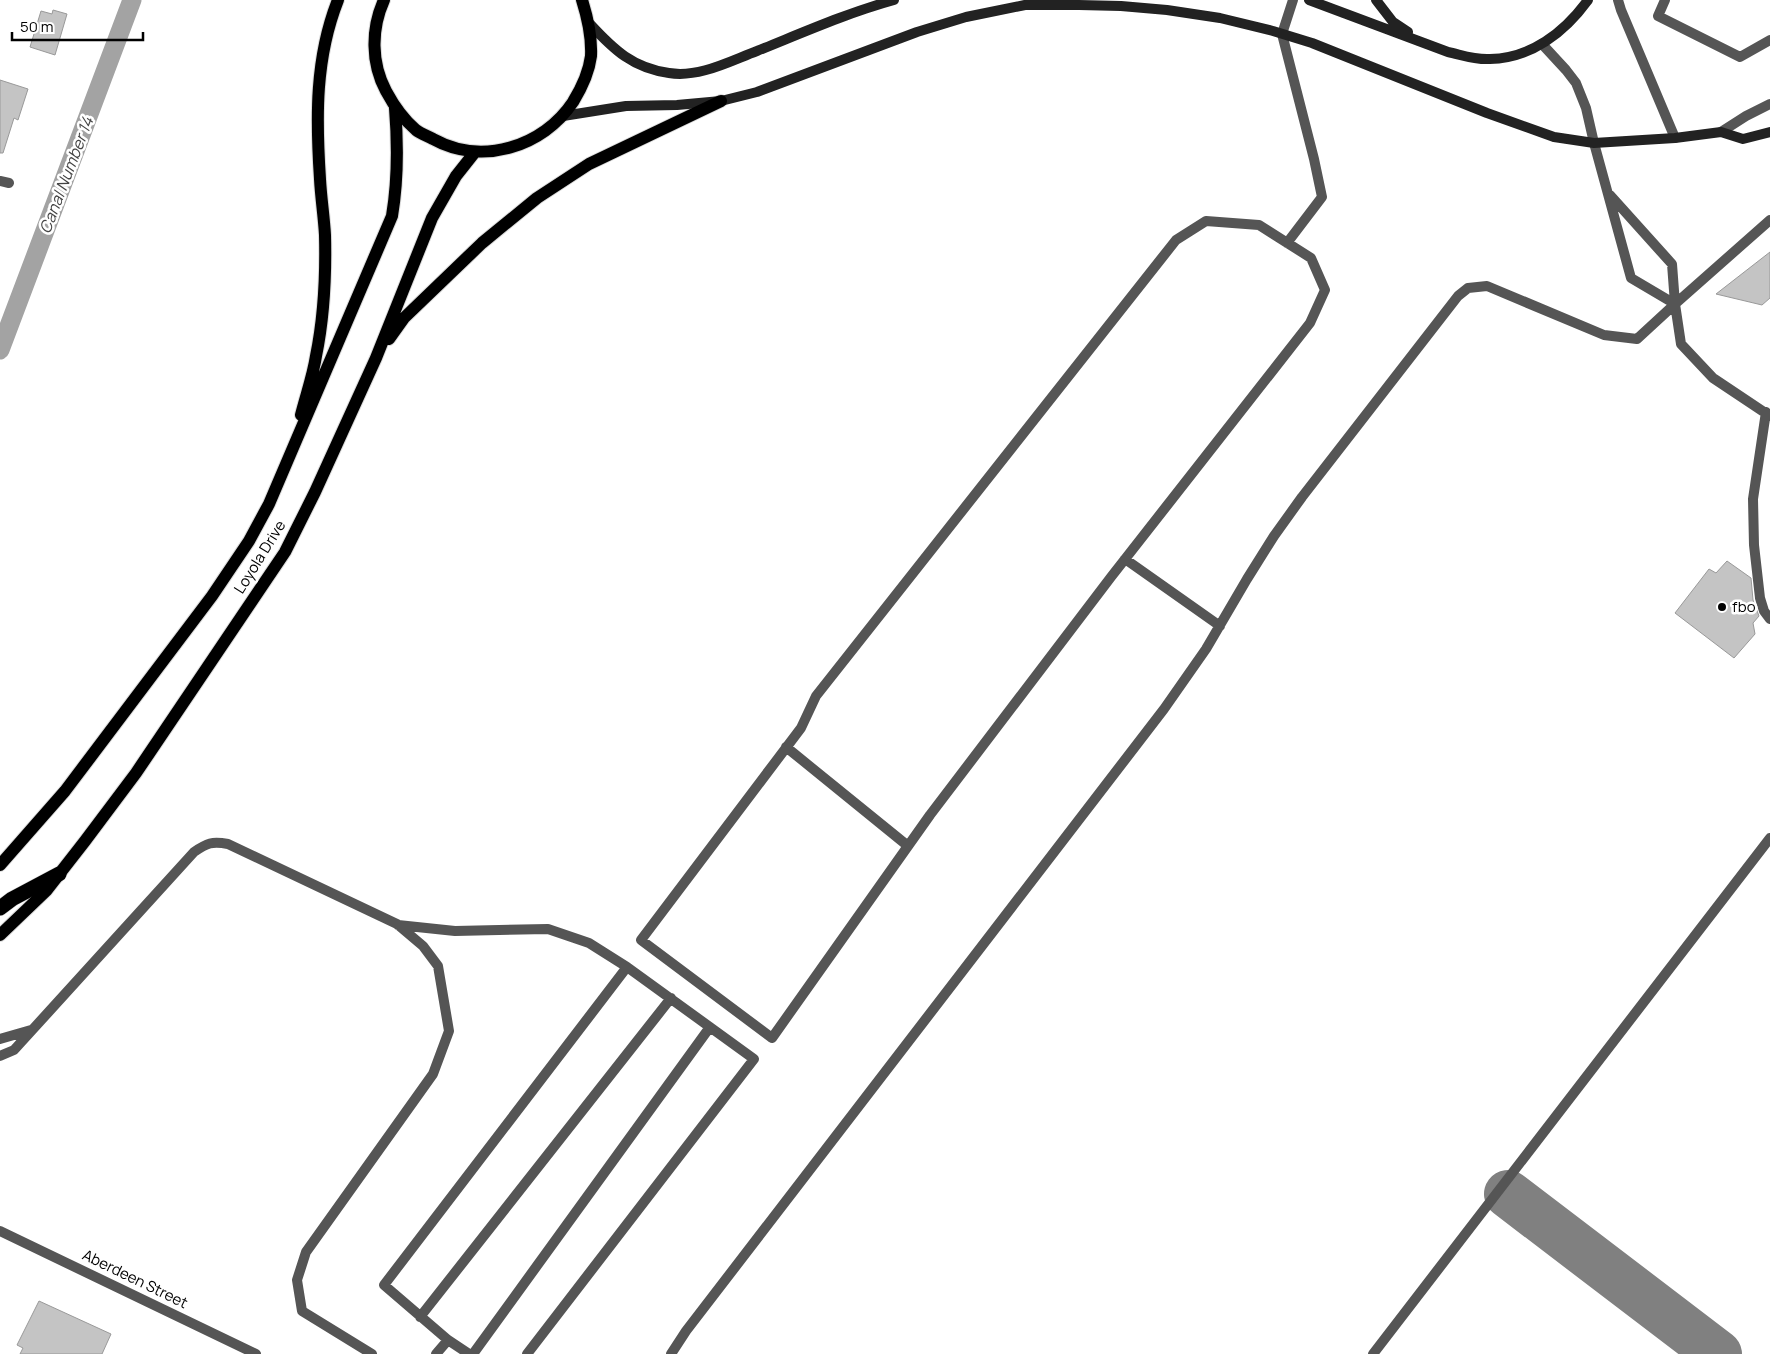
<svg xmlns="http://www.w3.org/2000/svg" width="1770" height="1354" viewBox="0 0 1770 1354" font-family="Manrope,sans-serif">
<rect width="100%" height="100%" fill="#fff"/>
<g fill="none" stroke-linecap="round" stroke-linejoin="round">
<path stroke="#a3a3a3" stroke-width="19" d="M0,350L132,0"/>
<path stroke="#808080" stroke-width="48" d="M1508,1194L1718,1354"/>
</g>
<path fill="#c4c4c4" stroke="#999" d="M53,10L67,14L55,55L30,47L41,11L52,14Z
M0,80L28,89L18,120L14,118L3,153H0Z
M1770,252V298L1762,305L1716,294Z
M1727,561L1751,578L1753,600L1759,616L1753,623L1755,634L1734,658L1675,613L1709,569L1716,573Z
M39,1301L111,1334L102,1354H20L23,1348L17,1345Z"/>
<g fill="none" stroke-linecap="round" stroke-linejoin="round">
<defs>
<path id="primary" d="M384,0C371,29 371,63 386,91C394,106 403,119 416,130C421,134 428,136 433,139C482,166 543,147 573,102C581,89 589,72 591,56C592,36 588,19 582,0
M389,339L404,318L482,243L537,198L589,164L721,101
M301,415C306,395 313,376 316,356C324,317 326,275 325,235C324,217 321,198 320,179C316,118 315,58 338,0
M0,865L65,791L212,596L249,541L269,504L392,216C398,180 398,145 395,108
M0,935L46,891L85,841L136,773L285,552L315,492L376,358L432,218L456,176L475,152"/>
<path id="highway" d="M0,908L12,899L59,874"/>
</defs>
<use href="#primary" stroke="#dbdbdb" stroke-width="14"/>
<use href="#highway" stroke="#dbdbdb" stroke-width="16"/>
<path stroke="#555" stroke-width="10" d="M1618,0L1621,10L1675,138
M1665,0L1658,16L1740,57L1770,40
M1542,44L1566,70L1576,83L1586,108L1594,143L1631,278L1675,304
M1721,132L1746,116L1770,104
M1610,195L1672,264L1675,304
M1206,221L1259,225L1311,258L1325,290L1310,323L1111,577L930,815L772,1038L641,940L801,728L816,696L1176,240Z
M1287,243L1322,197L1314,159L1282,34L1293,0
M1675,304L1770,220
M1766,412L1753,499L1754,545L1760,598L1764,611L1770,619
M1125,559L1220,626
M786,747L908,846
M398,925L455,931L548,929L589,943L627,967L754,1059L527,1354
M0,1039L31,1030
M0,1056L14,1050L194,852C207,843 212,841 228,844L397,924L423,946L438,966L449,1031L433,1074L306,1252L297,1280L302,1311L372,1354
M420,1317L671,998
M436,1354L448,1340
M469,1354L448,1340L384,1285L627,967
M473,1354L710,1027
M671,1354L686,1331L1164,709L1206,649L1247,579L1274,536L1302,497L1458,296L1468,288L1487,286L1604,335L1637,339L1675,304L1681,344L1713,378L1770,416
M1373,1354L1770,838"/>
<path stroke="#555" stroke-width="10" d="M0,181L9,183
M0,1231L256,1354"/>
<path stroke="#222" stroke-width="10" d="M1309,0L1448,52C1462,55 1475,60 1490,59C1531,58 1564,33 1588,0
M1376,0L1393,22L1408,32
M590,24C614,50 633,68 669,73C699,78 730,61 757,51C802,33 847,13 894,0
M563,116L626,106L677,105L721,101L757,92L917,32L966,17L1025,5H1079L1121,6L1167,10L1220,18L1273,31L1312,43L1487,113L1554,137L1594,143L1675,138L1721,132L1743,139L1770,132"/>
<use href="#primary" stroke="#000" stroke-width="12"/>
<use href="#highway" stroke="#000" stroke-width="15"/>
</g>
<circle fill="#000" stroke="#fff" stroke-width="2" cx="1722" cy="607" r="5"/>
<g text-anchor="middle" stroke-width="5" stroke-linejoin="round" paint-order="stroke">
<g font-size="15" fill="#000" stroke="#fff">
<text transform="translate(260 557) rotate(-58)" y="5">Loyola Drive</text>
<text transform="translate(135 1279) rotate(26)" y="5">Aberdeen Street</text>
</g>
<g font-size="15" fill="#000" stroke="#fff" text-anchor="start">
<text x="1732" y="612">fbo</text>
</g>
<g font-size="16" font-style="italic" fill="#444" stroke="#fff">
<text transform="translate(66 175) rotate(-69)" y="6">Canal Number 14</text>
</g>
</g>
<path d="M12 32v8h131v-8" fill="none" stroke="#000000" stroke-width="2.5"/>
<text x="20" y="32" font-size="15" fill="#000000" stroke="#ffffff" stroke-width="4" paint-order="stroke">50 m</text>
</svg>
